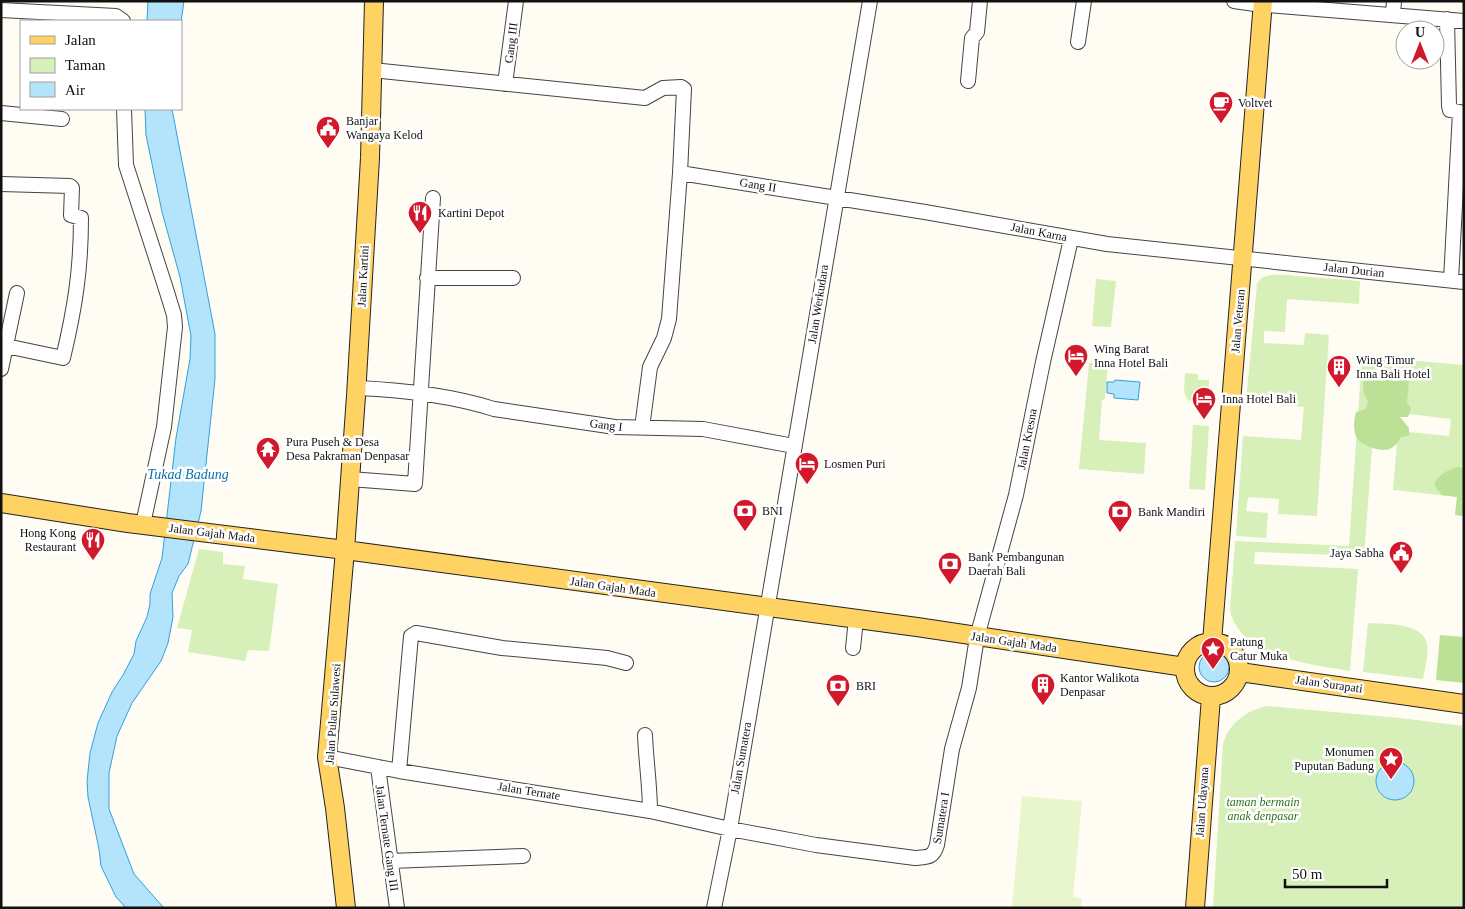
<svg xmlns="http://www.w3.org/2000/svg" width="1465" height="909" viewBox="0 0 1465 909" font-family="'Times New Roman',serif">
<rect width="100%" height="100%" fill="#fffcf4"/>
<path fill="#d7efb9" d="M1286,275L1360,281L1359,304L1287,299L1285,332L1264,331V343L1304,345L1305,333L1329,335L1317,516L1278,514L1279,499L1248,497L1246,511L1268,513L1266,538L1236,536L1243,436L1301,440L1304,407L1246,402L1257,284C1262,273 1276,275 1286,275Z
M1096,279L1116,281L1111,327L1092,326Z
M1362,356L1464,365V516L1455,515L1457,497L1393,490L1398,431L1449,436L1451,419L1375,410L1364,556L1255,552L1254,564L1358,569L1350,671C1312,665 1241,657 1230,611L1235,541L1349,546Z
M1089,363H1108L1105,399L1102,400L1099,440L1146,443L1144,474L1079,469Z
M1185,373L1198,374V380H1209L1208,402H1193L1187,399L1184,391Z
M1193,425L1209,426L1205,490L1189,489Z
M199,549L223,552V564L245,566L243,579L278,584L269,651L248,650L245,661L188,652L192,630L177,628Z
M1368,623C1384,624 1423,622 1427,644C1429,654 1425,668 1423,679L1363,672Z
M1268,706L1400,718L1464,726V908H1213L1223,744C1229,723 1247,710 1268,706Z"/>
<path fill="#bce196" d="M1367,369C1376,370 1380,373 1388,374C1396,376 1402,377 1409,381L1407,402L1411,409L1408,417H1400L1409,428V436L1401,437C1393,453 1382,452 1368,446C1362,443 1358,442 1356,436C1353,429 1354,419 1356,412L1366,409L1368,401C1361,391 1362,381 1367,369Z
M1457,467L1464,468V516L1455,515L1457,497L1442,495L1434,485C1439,474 1446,471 1457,467Z
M1440,635L1464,637V683L1436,680Z"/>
<path fill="#e9f5cc" d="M1022,796L1082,801L1073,897L1082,898L1081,908H1012Z"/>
<path fill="#b3e4fc" stroke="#32a0db" d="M148,1H184L181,22L147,21Z
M145,109H172L215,334V379L201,511L188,564L179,576L172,593L173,617L168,643L161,661L132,703L117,736L109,773V809L134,874L164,908H126L116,897L101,866L99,849L88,797L87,781L90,753L98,723L112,692L123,675L134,654L136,641L147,617L150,604V594L162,558L176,438L190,359L191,336L180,277L162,212L146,135Z
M1115,380L1140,382L1138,400L1114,398V394L1107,393V382H1114Z
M1199 667a15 15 0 1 1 30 0a15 15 0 1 1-30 0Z
M1376 781a19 19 0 1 1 38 0a19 19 0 1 1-38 0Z"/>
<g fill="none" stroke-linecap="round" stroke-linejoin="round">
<defs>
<path id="minor" d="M1234,1L1255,4L1464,21
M1,10L116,16L123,21
M1393,15L1394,1
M1447,19L1449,106L1450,110L1460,112L1451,280
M1078,42L1084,1
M372,70L645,98L663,88L681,87L684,89L680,173L669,319L664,338L650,367L642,428
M968,81L972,38L977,32L980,1
M505,84L516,1
M124,109L126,165L166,289L174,315L175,327L164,427L143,524
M1,113L62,119
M680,173L925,212L1107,244L1464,282
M1,184L70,186L72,188L71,215L81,218C81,269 75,308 63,358L6,346
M427,278H513
M1,369L17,293
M357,388C403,390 450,395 494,409L615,427L703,429L794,446
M350,479L415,484L433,198
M853,648L856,619
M645,735C646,761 650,786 650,811
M327,757L399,771L650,811L730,829L816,845L915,858C928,857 933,858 937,845L952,749L969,688L977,637L1016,495L1043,362L1071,239
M378,767L397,908
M399,771L411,636L416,633L502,648L607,658L626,663
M390,861L523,856
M714,908L730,829L870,1"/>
<path id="major" d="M1,503L128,523L345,550L917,627L1185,667
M1185 669a27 27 0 1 1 54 0a27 27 0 1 1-54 0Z
M1212,642L1263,1
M1240,672L1464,704
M346,908L335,808L327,757L345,550L356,396L370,158L374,1
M1195,908L1211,697"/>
</defs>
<use href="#minor" stroke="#444" stroke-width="16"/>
<use href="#major" stroke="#222" stroke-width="20"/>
<use href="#minor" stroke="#fff" stroke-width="14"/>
<use href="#major" stroke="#ffd264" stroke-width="18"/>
</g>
<defs>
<symbol id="cafe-pin" viewBox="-11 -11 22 30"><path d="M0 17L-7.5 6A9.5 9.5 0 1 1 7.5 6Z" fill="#d1192b" stroke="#fff"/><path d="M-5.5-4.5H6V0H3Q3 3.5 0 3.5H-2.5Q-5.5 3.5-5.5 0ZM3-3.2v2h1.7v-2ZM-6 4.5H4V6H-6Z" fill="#fff"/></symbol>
<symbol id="civic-pin" viewBox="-11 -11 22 30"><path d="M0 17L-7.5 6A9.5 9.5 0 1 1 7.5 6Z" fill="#d1192b" stroke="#fff"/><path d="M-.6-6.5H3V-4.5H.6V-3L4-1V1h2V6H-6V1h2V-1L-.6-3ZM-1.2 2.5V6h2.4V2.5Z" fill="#fff"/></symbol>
<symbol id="restaurant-pin" viewBox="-11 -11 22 30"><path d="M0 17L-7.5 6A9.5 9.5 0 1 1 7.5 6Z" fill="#d1192b" stroke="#fff"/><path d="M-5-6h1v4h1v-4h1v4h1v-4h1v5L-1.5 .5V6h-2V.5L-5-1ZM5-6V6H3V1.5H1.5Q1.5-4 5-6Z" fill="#fff"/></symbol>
<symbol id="hotel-pin" viewBox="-11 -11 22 30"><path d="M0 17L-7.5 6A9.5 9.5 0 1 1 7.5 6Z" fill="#d1192b" stroke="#fff"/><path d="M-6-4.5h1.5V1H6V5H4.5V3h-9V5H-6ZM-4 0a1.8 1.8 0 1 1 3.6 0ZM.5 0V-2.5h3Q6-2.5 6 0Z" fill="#fff"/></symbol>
<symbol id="building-pin" viewBox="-11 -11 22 30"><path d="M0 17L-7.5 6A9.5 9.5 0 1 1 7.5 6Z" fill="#d1192b" stroke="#fff"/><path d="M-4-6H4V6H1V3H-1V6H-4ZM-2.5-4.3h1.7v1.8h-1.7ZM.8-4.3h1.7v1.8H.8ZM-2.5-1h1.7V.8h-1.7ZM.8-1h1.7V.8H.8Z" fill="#fff"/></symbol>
<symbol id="temple-pin" viewBox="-11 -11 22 30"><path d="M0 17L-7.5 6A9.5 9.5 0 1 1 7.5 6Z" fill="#d1192b" stroke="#fff"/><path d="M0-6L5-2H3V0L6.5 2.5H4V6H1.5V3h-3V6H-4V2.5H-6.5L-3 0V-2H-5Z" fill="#fff"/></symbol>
<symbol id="bank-pin" viewBox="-11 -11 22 30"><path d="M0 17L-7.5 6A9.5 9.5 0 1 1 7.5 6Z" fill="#d1192b" stroke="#fff"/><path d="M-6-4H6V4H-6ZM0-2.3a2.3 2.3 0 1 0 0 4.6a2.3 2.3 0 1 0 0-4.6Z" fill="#fff"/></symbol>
<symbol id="sight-pin" viewBox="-11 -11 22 30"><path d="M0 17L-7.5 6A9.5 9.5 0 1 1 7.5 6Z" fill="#d1192b" stroke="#fff"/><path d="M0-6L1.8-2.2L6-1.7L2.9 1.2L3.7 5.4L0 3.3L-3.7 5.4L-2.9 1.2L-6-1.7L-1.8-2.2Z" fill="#fff"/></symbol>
</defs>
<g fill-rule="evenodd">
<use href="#cafe-pin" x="1207" y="89" width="28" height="38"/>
<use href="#civic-pin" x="314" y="114" width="28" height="38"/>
<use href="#restaurant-pin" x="406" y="199" width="28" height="38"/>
<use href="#hotel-pin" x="1062" y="342" width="28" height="38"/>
<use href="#building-pin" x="1325" y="353" width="28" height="38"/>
<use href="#hotel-pin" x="1190" y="385" width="28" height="38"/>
<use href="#temple-pin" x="254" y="435" width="28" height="38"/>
<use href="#hotel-pin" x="793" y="450" width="28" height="38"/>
<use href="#bank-pin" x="731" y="497" width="28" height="38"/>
<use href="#bank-pin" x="1106" y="498" width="28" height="38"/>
<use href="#restaurant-pin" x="79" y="526" width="28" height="38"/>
<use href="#civic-pin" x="1387" y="539" width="28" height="38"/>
<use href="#bank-pin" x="936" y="550" width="28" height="38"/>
<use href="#sight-pin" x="1199" y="635" width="28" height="38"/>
<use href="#building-pin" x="1029" y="671" width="28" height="38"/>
<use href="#bank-pin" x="824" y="672" width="28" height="38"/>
<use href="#sight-pin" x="1377" y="745" width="28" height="38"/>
</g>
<g text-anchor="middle" stroke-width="5" stroke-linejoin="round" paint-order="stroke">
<g font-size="12" fill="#111" stroke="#fff">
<text transform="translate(511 43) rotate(-83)" y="4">Gang III</text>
<text transform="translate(758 185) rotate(9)" y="4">Gang II</text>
<text transform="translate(1039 232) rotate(11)" y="4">Jalan Karna</text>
<text transform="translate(1354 270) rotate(6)" y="4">Jalan Durian</text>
<text transform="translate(363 276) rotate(-87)" y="4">Jalan Kartini</text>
<text transform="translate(818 304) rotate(-81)" y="4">Jalan Werkudara</text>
<text transform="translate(1238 321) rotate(-85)" y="4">Jalan Veteran</text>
<text transform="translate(606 425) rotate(7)" y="4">Gang I</text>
<text transform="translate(1027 439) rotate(-79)" y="4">Jalan Kresna</text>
<text transform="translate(212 533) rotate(7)" y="4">Jalan Gajah Mada</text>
<text transform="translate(613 587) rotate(8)" y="4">Jalan Gajah Mada</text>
<text transform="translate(1014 642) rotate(8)" y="4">Jalan Gajah Mada</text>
<text transform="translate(1329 684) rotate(8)" y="4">Jalan Surapati</text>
<text transform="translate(333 714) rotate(-86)" y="4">Jalan Pulau Sulawesi</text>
<text transform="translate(741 758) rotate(-80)" y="4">Jalan Sumatera</text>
<text transform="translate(529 791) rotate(9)" y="4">Jalan Ternate</text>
<text transform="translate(1202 802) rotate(-86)" y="4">Jalan Udayana</text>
<text transform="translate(941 818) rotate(-81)" y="4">Sumatera I</text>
<text transform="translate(387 838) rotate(82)" y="4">Jalan Ternate Gang III</text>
</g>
<g font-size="12" fill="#111" stroke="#fff" text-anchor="start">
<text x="1238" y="107">Voltvet</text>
<text x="346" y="125">Banjar<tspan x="346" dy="14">Wangaya Kelod</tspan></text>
<text x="438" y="217">Kartini Depot</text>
<text x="1094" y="353">Wing Barat<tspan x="1094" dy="14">Inna Hotel Bali</tspan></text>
<text x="1356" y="364">Wing Timur<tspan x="1356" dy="14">Inna Bali Hotel</tspan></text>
<text x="1222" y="403">Inna Hotel Bali</text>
<text x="286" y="446">Pura Puseh &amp; Desa<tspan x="286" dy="14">Desa Pakraman Denpasar</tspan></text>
<text x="824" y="468">Losmen Puri</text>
<text x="762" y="515">BNI</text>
<text x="1138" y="516">Bank Mandiri</text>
<text x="76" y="537" text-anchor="end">Hong Kong<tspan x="76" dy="14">Restaurant</tspan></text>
<text x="1384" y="557" text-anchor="end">Jaya Sabha</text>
<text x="968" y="561">Bank Pembangunan<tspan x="968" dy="14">Daerah Bali</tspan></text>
<text x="1230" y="646">Patung<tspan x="1230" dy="14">Catur Muka</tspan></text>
<text x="1060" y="682">Kantor Walikota<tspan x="1060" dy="14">Denpasar</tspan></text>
<text x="856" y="690">BRI</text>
<text x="1374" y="756" text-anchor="end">Monumen<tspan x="1374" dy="14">Puputan Badung</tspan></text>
</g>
<g font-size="12" font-style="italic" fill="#2f7119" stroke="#fff">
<text x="1263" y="806">taman bermain<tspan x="1263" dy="14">anak denpasar</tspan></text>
</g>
<g font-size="14" font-style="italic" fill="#0b71b1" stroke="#fff">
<text x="188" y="479">Tukad Badung</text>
</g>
</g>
<rect width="1465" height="909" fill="none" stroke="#111111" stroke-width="5"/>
<rect x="20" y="20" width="162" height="90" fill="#ffffff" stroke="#a0a0a0"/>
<rect x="30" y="36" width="25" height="8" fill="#ffd264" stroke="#a0a0a0"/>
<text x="65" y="45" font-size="15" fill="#111111">Jalan</text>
<rect x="30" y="58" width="25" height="15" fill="#d7efb9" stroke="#a0a0a0"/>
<text x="65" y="70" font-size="15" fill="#111111">Taman</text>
<rect x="30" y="82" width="25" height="15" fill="#b3e4fc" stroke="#a0a0a0"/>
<text x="65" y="95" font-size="15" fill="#111111">Air</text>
<g transform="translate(1420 45)"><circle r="24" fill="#ffffff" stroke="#a0a0a0"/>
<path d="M0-4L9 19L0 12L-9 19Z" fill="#d1192b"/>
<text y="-8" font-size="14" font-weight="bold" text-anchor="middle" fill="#111111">U</text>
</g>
<path d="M1285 879v8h102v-8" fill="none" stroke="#111111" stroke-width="2.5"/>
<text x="1292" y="879" font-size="15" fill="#111111" stroke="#ffffff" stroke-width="4" paint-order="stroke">50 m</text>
</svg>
